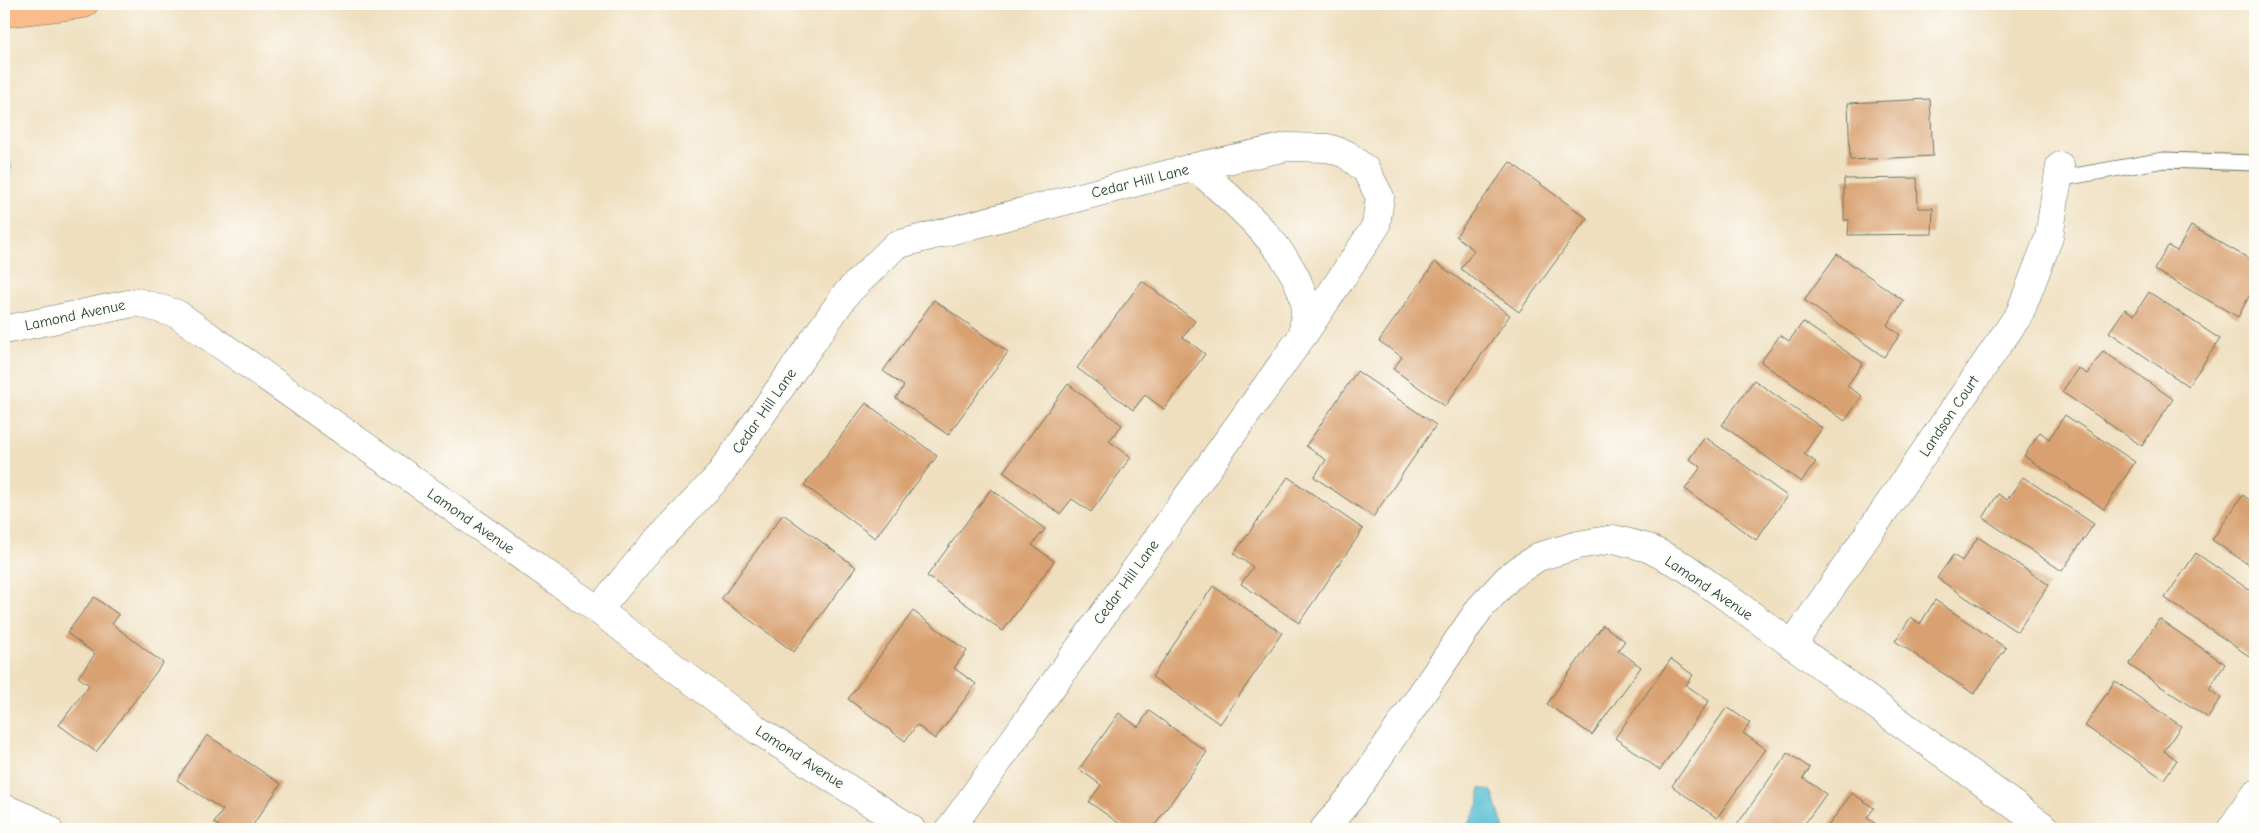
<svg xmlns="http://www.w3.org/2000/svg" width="2259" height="833" viewBox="0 0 2259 833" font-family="'Comic Neue',sans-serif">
<rect width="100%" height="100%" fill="#fdfcf7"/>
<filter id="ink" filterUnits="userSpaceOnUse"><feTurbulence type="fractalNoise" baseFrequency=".02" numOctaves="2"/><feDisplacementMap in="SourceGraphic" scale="10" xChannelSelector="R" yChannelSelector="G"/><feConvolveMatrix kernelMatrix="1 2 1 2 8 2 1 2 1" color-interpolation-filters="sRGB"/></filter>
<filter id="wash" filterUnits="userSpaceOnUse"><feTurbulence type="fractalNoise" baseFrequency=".0096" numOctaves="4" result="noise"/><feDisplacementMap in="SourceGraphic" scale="20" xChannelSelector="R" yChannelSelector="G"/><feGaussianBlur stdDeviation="1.12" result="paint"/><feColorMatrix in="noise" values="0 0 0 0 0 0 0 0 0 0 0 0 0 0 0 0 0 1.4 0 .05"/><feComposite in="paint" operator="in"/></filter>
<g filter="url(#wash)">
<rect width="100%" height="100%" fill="#efdfbf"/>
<path fill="#55bdd2" stroke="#3a7d83" d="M1480,788L1492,791L1504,829H1464C1474,816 1481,805 1480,788Z"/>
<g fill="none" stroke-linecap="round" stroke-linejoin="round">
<path stroke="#55bdd2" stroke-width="10" d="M4,170L7,167"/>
</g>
<g id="blocks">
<path fill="#d9a171" d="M1930,99L1933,156L1850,160L1848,103Z
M1510,162L1587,218L1519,312L1461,269L1474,250L1456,236Z
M1917,178L1918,208H1933L1932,234L1848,235L1849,220H1844V179Z
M2191,226L2255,262V285L2238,317L2154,270L2168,246L2177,251Z
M1837,254L1904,301L1887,325L1900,335L1884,357L1804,300Z
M1435,262L1510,315L1445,406L1393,369L1402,357L1379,341Z
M1142,281L1195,321L1183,337L1205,354L1164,409L1145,395L1133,410L1077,368Z
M2149,292L2220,339L2188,386L2109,332L2125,309L2134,315Z
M934,300L1008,352L948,435L896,398L904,386L883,371Z
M1803,322L1863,363L1847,386L1862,396L1845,421L1761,362L1780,335L1789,341Z
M2103,351L2173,399L2142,446L2062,392L2078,368L2087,374Z
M1357,371L1436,425L1373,517L1314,477L1326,460L1306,446Z
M1754,380L1822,428L1804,454L1816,462L1801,482L1722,425Z
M1068,384L1122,425L1109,441L1131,457L1091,512L1072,499L1060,514L1003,472Z
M866,403L937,456L875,538L804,485Z
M2065,415L2135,462L2104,509L2024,456L2040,432L2049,439Z
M1705,437L1787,496L1756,540L1685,489L1701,467L1689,459Z
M1288,477L1363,529L1299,623L1241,584L1253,567L1234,554Z
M2023,477L2094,524L2062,571L1983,518L1998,494L2007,500Z
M991,489L1045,529L1032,545L1054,561L1003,631L927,576Z
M2243,495L2255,504V569L2212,540Z
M783,514L856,567L794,652L721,599Z
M1978,537L2049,585L2017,632L1937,578L1953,555L1962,561Z
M2196,553L2255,594V620L2250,627L2255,630V647L2249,656L2165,598Z
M1213,586L1282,633L1220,724L1152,677Z
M94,597L119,615L112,624L163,663L96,752L59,725L89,685L78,677L95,654L67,633Z
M1935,600L2006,648L1974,694L1895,641L1911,617L1920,624Z
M913,611L967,651L954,668L976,684L935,739L917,725L905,741L848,699Z
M2159,619L2225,664L2209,689L2221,698L2208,718L2129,665Z
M1603,625L1625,641L1618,650L1641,667L1592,735L1547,704Z
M1671,659L1693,675L1686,685L1709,701L1660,770L1615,738Z
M2115,681L2181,726L2164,751L2177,760L2164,779L2085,726Z
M1727,707L1750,723L1743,733L1766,749L1717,818L1672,786Z
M1149,711L1207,752L1152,829H1127L1089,802L1101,785L1079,769L1119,713L1138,727Z
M207,735L281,784L250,829H224L214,823L223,810L177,780Z
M1788,753L1810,768L1803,778L1826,794L1801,829H1734Z
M1852,793L1874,808L1867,818L1883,829H1826Z"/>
</g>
</g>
<g filter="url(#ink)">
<use href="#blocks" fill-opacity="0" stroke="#687665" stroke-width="1"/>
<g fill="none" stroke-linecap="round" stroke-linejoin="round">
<defs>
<path id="lane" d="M2058,179L2164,160L2255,163"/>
<path id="street" d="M1195,167L1287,147L1328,148L1346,154L1366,170L1380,197L1376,226L1304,334
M4,330L138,302L177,314L598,610L759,731L911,829
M598,610L645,554L718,477L846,294L896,245L1195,167C1232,199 1293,251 1304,300C1307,311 1303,325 1303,335L950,829
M1792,645L2020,313L2049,237L2060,166
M4,808L32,820L48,829
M1324,829L1353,795L1480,608L1510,576L1538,557L1578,545L1614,539L1648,548L1685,567L2047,829
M2231,829L2255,794"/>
<path id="highway" d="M4,13L84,4"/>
</defs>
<use href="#lane" stroke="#687665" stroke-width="17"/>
<use href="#street" stroke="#687665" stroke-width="29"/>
<use href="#highway" stroke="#687665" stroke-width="29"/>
<use href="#lane" stroke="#fff" stroke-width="15"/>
<use href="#street" stroke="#fff" stroke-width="28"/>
<use href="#highway" stroke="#fabc8b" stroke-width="28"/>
</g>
</g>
<g text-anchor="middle" stroke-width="4" stroke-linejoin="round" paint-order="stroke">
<g font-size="15" fill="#1f3d34" stroke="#fdfcf7">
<text transform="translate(1140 181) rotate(-14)" y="5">Cedar Hill Lane</text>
<text transform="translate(75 315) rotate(-12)" y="5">Lamond Avenue</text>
<text transform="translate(764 411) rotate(-55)" y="5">Cedar Hill Lane</text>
<text transform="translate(1949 416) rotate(-56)" y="5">Landson Court</text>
<text transform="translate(471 521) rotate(35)" y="5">Lamond Avenue</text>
<text transform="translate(1126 582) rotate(-54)" y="5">Cedar Hill Lane</text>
<text transform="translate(1709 588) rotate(34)" y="5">Lamond Avenue</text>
<text transform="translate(800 757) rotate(33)" y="5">Lamond Avenue</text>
</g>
</g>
<rect width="2259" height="833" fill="none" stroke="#fdfcf7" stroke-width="20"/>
</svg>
